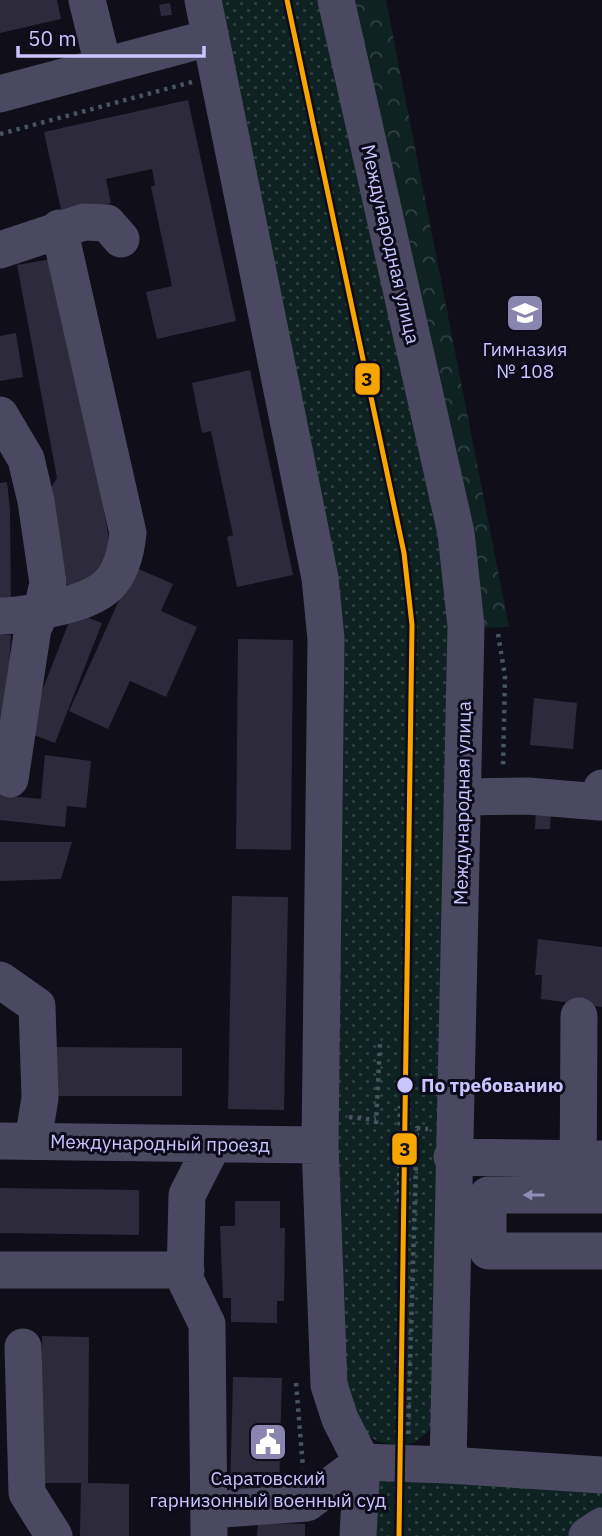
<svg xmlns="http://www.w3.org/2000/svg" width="602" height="1536" viewBox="0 0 602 1536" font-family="'IBM Plex Sans',sans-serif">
<defs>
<pattern id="grass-dots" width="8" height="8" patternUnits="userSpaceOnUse" patternTransform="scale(1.75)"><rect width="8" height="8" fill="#0e2222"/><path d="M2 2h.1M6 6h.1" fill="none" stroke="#304143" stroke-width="1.8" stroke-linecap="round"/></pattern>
<pattern id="forest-crowns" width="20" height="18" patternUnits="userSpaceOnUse" patternTransform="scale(1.75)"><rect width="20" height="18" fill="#0e2222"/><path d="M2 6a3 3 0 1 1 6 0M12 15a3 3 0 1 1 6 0" fill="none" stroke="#304143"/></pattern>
</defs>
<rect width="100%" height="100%" fill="#100e18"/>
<path fill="url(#grass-dots)" d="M217,0H327L447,533L455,625L435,1416L428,1432L414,1443L399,1446L377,1441L365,1434L344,1385L337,1149L339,638Z
M383,1477L602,1484V1536H368L372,1491Z"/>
<path fill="url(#forest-crowns)" d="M346,0H386L509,627L476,628Z"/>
<path fill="#2d2b3b" d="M0,0H57L61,19L0,33Z
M170,3L172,15L161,16L159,5Z
M188,100L236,321L157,339L146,292L172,286L151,187L155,185L152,169L106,179L111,203L62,214L44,132Z
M57,258L114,565L68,589L49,491L57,478L17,265Z
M16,333L23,377L0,381V336Z
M250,370L293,575L237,587L227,537L233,535L211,431L202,433L192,383Z
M7,482L10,510L11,609L0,608V483Z
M134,567L173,584L161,611L197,627L166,697L130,681L108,729L69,711Z
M73,612L102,623L55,743L26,732Z
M0,634L11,635L4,738H0Z
M238,639L293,640L291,850L236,849Z
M534,698L577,703L573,749L530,745Z
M45,755L91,761L86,808L67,806L65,827L0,820V795L41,799Z
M536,809L551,810L550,829H535Z
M0,842H72L61,879L0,881Z
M232,896L288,897L284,1110L228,1109Z
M538,939L602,947V1007L541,999L542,975H535Z
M45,1047L182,1048V1096H45Z
M0,1188L139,1190V1235L0,1233Z
M235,1201H280V1228H285L284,1301H277V1323L231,1322V1298H223L220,1226H235Z
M42,1336L89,1337L88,1483L129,1484V1536H80L81,1483H41Z
M233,1377L282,1378L279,1491L230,1490Z
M258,1523L305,1524V1536H257Z"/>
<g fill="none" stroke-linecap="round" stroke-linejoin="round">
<path stroke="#465561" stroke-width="4.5" stroke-dasharray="3.5 5" stroke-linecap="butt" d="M0,134L192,82
M498,634L505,676L503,768
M349,1117L376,1120
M376,1124L380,1044
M399,1202L400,1106
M296,1383L303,1468
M408,1434L417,1128L428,1129"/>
<path stroke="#4a4961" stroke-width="37" d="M87,0L103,65
M203,0L320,578L326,639L320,1145L329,1385L340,1419L362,1462L358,1536
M336,0L456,533L466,626L448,1465L602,1475
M0,94L209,38
M0,250L84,222L107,223L121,239
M0,415L26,459L36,501L48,583L42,610L33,628L10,779
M0,616C18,616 37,612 55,608C103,597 123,584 128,533L59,228
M462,797L528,796L600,802L602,788
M0,980L37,1006L40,1098L33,1141
M0,1141L320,1145
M452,1157L602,1159
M578,1195L579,1016
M602,1195H488V1251H602
M0,1270H186
M23,1347L27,1493L54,1536
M210,1510L307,1503L362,1462L448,1465
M209,1536L207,1324L185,1279L187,1195L213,1144
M587,1536L602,1526"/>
<defs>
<path id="tram-1" d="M287,0L404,553L412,625L399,1536"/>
</defs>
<use href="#tram-1" stroke="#0d0b1b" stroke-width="10"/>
<use href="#tram-1" stroke="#f7a600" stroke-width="5"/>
</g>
<defs><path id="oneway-solid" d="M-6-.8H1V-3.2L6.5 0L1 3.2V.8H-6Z" transform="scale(1.75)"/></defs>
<use fill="#908db8" href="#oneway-solid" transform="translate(534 1195) rotate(-180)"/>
<defs>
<symbol id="school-square" viewBox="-11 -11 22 22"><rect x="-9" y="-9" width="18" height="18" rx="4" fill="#8985ae" stroke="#0d0b1b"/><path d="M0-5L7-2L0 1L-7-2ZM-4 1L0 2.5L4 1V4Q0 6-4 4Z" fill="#fff"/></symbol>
<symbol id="civic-square" viewBox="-11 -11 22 22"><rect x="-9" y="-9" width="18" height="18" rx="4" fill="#8985ae" stroke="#0d0b1b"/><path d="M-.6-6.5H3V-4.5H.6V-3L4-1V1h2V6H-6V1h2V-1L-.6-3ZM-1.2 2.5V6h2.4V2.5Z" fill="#fff"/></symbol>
</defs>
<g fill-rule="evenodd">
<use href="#school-square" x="503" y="291" width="44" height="44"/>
<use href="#civic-square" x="246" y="1420" width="44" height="44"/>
</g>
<circle fill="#cac5ff" stroke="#0d0b1b" stroke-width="2.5" cx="405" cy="1085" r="9"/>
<g text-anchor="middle" stroke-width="6" stroke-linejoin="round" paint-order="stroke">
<g font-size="19" fill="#cac5ff" stroke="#0d0b1b">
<text transform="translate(391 244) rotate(77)" y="7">Международная улица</text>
<text transform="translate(462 803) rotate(-89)" y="7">Международная улица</text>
<text transform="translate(160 1143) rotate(1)" y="7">Международный проезд</text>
</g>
<g font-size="19" fill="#cac5ff" stroke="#0d0b1b">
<text x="525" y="356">Гимназия<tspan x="525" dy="22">№ 108</tspan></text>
<text x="268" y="1485">Саратовский<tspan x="268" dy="22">гарнизонный военный суд</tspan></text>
</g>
<g font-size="19" font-weight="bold" fill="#cac5ff" stroke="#0d0b1b" text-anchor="start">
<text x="421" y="1092">По требованию</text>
</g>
</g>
<g stroke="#0d0b1b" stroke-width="2.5">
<rect x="354" y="362" width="27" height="34" rx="7" fill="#f7a600"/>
<rect x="391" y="1132" width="27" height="34" rx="7" fill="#f7a600"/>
</g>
<g font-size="19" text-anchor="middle" font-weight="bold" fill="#111">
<text x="367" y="386">3</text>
<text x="405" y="1156">3</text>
</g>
<path d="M18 46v10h186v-10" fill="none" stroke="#cac5ff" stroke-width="3.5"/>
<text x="28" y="46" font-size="21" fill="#cac5ff" stroke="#0d0b1b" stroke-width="5" paint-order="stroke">50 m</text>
</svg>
